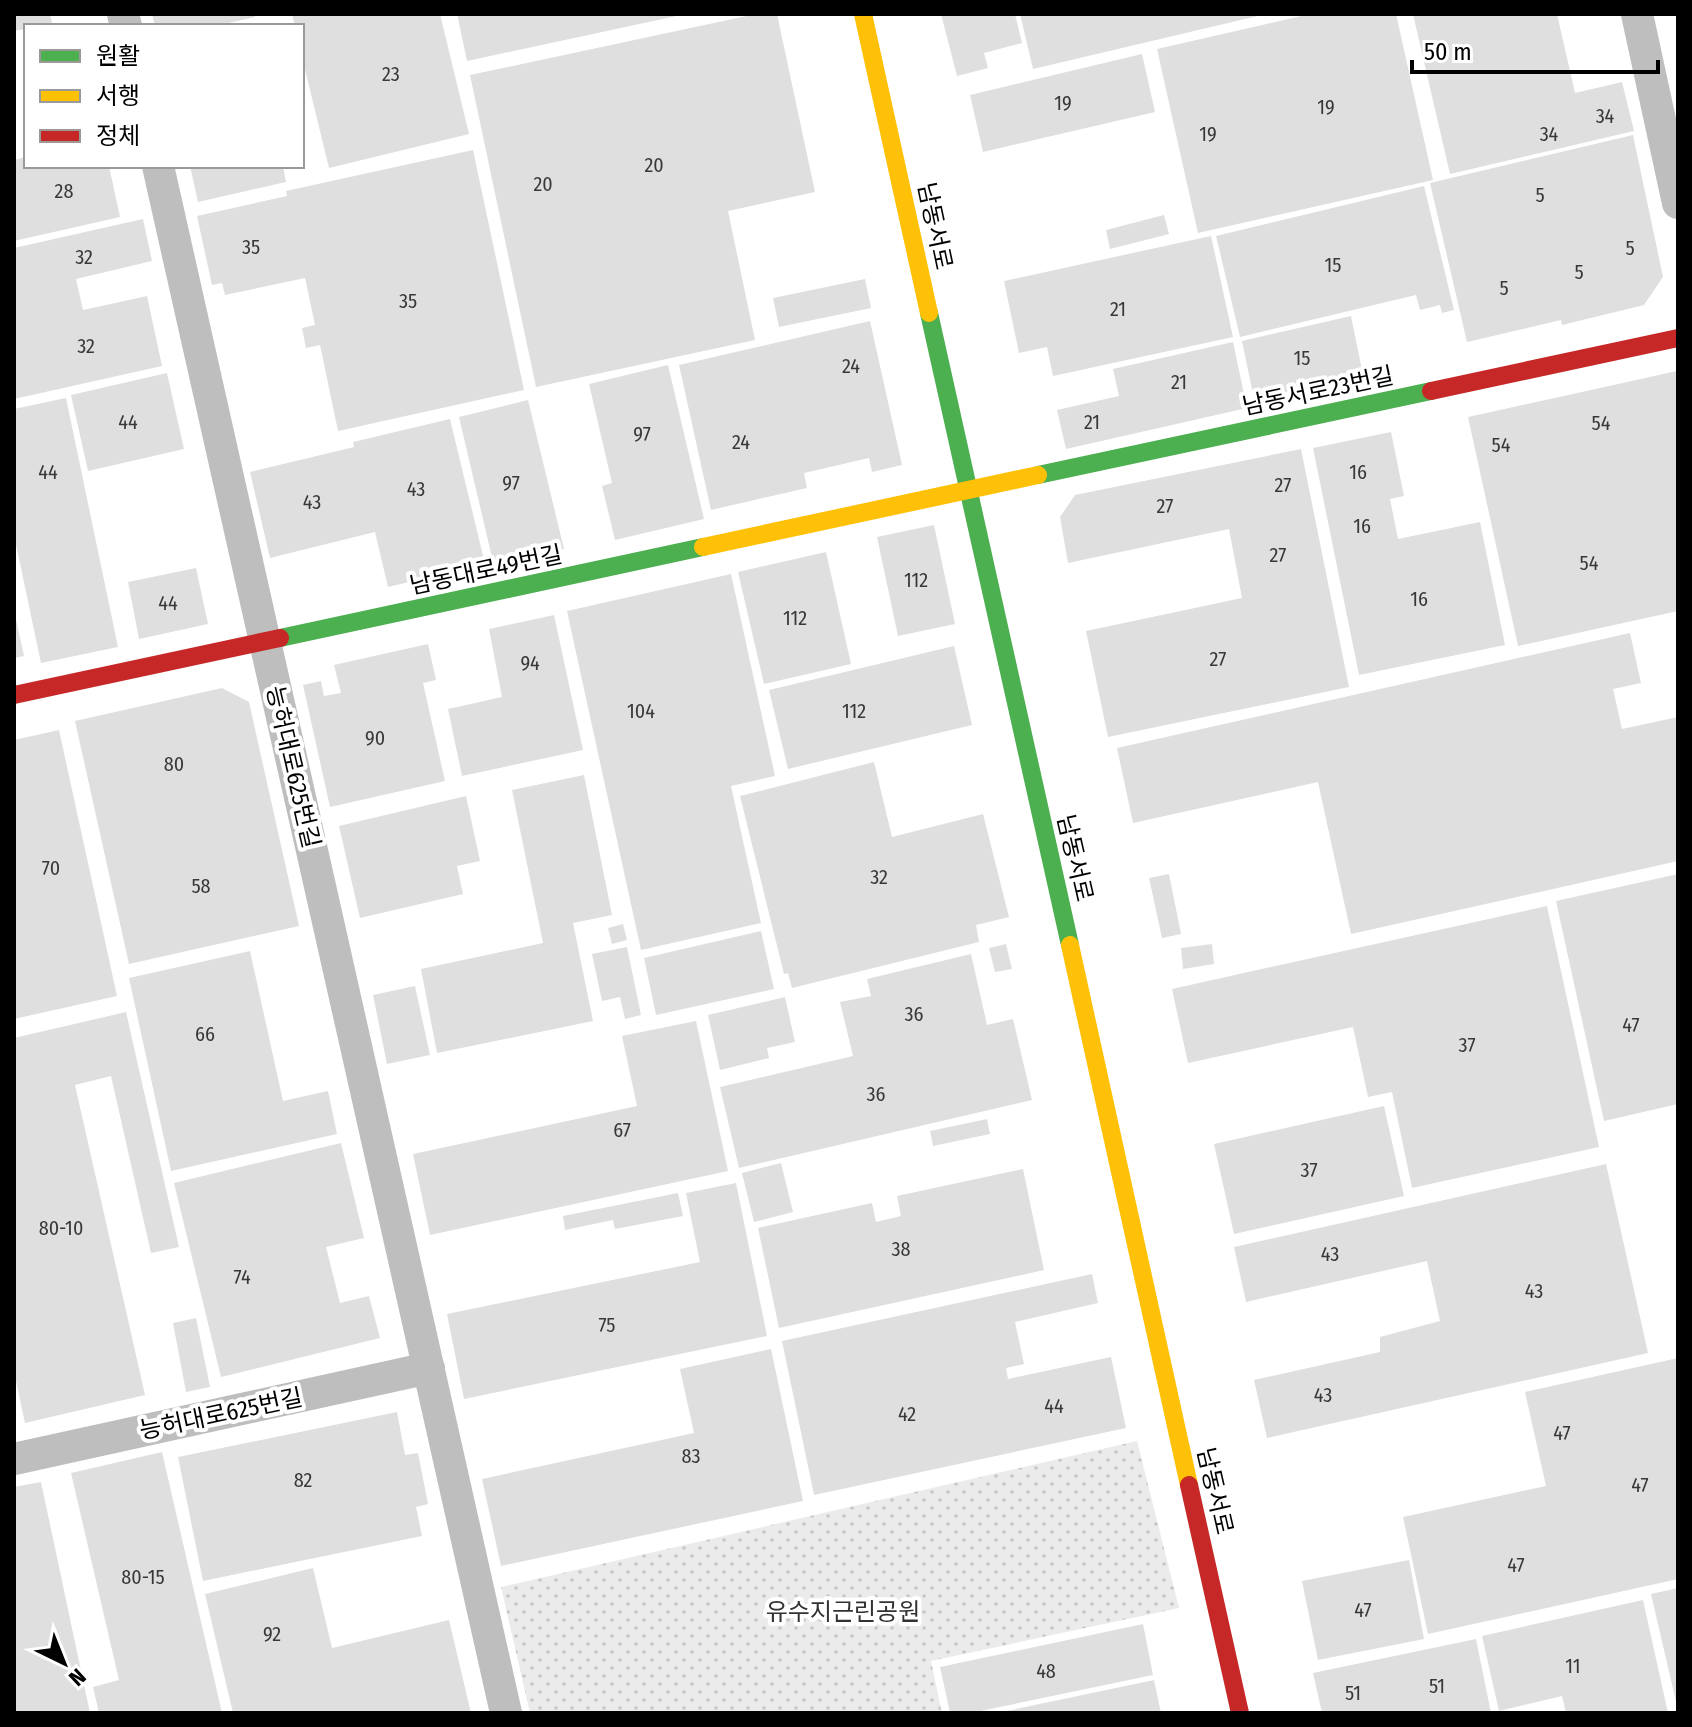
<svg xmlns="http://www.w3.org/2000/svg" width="1692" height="1727" viewBox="0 0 1692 1727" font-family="'Fira Sans Condensed','Noto Sans KR',sans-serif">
<defs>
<pattern id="grass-dots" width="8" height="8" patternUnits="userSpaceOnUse" patternTransform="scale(2)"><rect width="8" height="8" fill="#ebebeb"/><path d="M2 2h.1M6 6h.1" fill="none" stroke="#c8c8c8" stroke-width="1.8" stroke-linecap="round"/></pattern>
</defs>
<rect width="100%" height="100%" fill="#fff"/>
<path fill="url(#grass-dots)" d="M1137,1441L1179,1608L931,1661L942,1713H530L501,1587Z"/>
<path fill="#dfdfdf" d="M14,14H50L52,23L26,26V29L14,31Z
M152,14H254L255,17L215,26H155Z
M292,14H440L469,134L329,168L302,57V26H295Z
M457,14H681V15L467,61Z
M756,14H777L815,192L728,211L755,340L536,387L470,75Z
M941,14H1015L1022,43L984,53L988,68L957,76Z
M1020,14H1262V15L1033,69Z
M1310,14H1396L1433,180L1198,233L1157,49Z
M1413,14H1557L1575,93L1622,82L1634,131L1450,174Z
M1142,54L1155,112L983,152L970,95Z
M1633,135L1663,277L1644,305L1562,325L1561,320L1467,342L1430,183Z
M473,150L524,390L338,431L320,345L306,348L302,328L315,325L305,278L225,295L222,283L212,285L197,216L287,196L286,191Z
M26,157V166H109L120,217L14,241V160Z
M190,166H283L286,182L198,202Z
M1424,186L1454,310L1442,313L1440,305L1420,310L1416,295L1240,337L1216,236Z
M1164,215L1169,234L1110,249L1106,230Z
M143,219L152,261L76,279L83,310L147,296L162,366L14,399V248Z
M1211,236L1233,337L1053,376L1047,347L1019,353L1004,281Z
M865,279L871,308L779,327L773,298Z
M1351,316L1363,375L1254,399L1242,341Z
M870,321L902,465L872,472L869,458L804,473L807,488L711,510L679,365Z
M1233,342L1247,408L1066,449L1057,410L1119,396L1113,369Z
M668,365L704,519L615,540L602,486L612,483L589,384Z
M1677,371L1678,611L1518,646L1468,417Z
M167,373L184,449L88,471L71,395Z
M66,398L118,647L41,663L14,535V409Z
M528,400L564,549L494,566L459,417Z
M450,419L485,564L388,587L375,532L270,558L250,472L354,447L353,442Z
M1391,432L1404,496L1390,499L1398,539L1480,522L1505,645L1359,675L1313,448Z
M1301,449L1349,687L1108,737L1086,631L1242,598L1229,529L1068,563L1060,517L1075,495Z
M934,525L955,624L898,636L877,537Z
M826,552L851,664L764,684L738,572Z
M196,568L208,624L139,639L128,582Z
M731,574L775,776L731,786L761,923L641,950L567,611Z
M14,610L24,656L14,658Z
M554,615L583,750L462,776L448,709L502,697L489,629Z
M1630,633L1641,683L1613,689L1622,729L1678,717V861L1351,934L1318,782L1133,823L1117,748Z
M428,644L436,680L423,683L445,781L330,807L303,685L321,681L324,696L341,693L334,665Z
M954,646L972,725L788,769L769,690Z
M222,688L249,702L299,926L129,964L75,721Z
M59,730L117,996L14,1019V740Z
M874,762L892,837L983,814L1009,917L976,925L979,942L792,988L788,973L784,974L740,796Z
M584,775L612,915L573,923L593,1021L437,1053L421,969L543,943L512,790Z
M466,796L480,861L457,866L463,894L360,918L339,826Z
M1169,874L1181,934L1162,938L1149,878Z
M1678,874V1104L1604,1121L1556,901Z
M1547,906L1599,1147L1412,1188L1392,1092L1368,1097L1353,1027L1188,1063L1172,989Z
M623,924L627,940L612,944L608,928Z
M761,931L774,989L656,1015L644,958Z
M1006,944L1012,969L995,972L989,948Z
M1212,944L1214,964L1183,969L1181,948Z
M627,947L641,1015L625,1019L620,997L602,1001L592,954Z
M250,951L283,1101L328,1091L337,1134L171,1171L129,978Z
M971,954L987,1025L1013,1019L1032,1100L739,1168L720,1087L853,1056L840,1002L871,996L867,979Z
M415,986L430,1055L387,1064L373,995Z
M785,997L795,1042L767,1048L769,1058L720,1070L708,1015Z
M126,1012L179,1247L151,1253L111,1076L75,1085L145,1395L25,1423L14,1372V1038Z
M696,1021L728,1171L430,1235L413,1154L637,1106L622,1036Z
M1384,1106L1404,1196L1234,1234L1214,1144Z
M987,1119L990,1134L933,1146L930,1131Z
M341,1143L364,1238L326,1247L340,1303L369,1296L380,1338L221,1377L174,1183Z
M781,1163L793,1212L754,1222L742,1173Z
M1606,1164L1648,1353L1267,1438L1254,1380L1380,1352V1337L1440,1321L1427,1261L1246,1302L1234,1247Z
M1023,1169L1044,1270L779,1328L758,1228L872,1203L876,1222L901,1216L897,1196Z
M736,1183L767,1336L464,1399L447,1314L700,1262L686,1193Z
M678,1193L683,1216L615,1229L613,1220L565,1230L563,1216Z
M1092,1274L1098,1303L1015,1322L1024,1364L1006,1368L1008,1379L1111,1357L1126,1428L814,1495L782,1341Z
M196,1318L210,1387L186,1392L173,1323Z
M771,1349L803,1501L501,1566L482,1479L694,1433L680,1369Z
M1678,1358V1579L1428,1634L1403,1517L1546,1486L1525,1392Z
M397,1412L405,1455L418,1453L428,1504L416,1507L422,1536L203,1581L178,1457Z
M162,1452L222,1713H99L93,1687L119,1680L71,1473Z
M41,1482L90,1713H14V1487Z
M1409,1560L1424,1639L1318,1660L1302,1581Z
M313,1568L332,1648L449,1620L471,1713H233L205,1594Z
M1678,1588V1706H1677L1651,1594Z
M1643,1600L1668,1713H1566L1562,1696L1499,1711L1482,1636Z
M1143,1624L1153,1675L971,1713H950L940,1667Z
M1476,1639L1491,1713H1322L1313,1673Z
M1154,1680L1161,1713H1003L1002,1712Z"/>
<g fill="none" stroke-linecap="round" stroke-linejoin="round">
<path stroke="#bebebe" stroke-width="32" d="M123,14L126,26
M1637,14L1678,203
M158,166L506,1713
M14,1459L429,1368"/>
<path stroke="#4caf50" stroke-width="18" d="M929,313L1070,945
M1038,475L1431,391
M280,638L703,547"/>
<path stroke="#ffc107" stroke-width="18" d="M863,14L929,313
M703,547L1038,475
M1070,945L1189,1485"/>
<path stroke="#c62828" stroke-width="18" d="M1431,391L1678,338
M14,695L280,638
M1189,1485L1240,1713"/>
</g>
<g text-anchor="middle" stroke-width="8" stroke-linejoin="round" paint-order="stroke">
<g font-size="20" fill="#383838">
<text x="391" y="81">23</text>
<text x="1063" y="110">19</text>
<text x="1326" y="114">19</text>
<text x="1605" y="123">34</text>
<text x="1208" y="141">19</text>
<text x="1549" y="141">34</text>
<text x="654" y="172">20</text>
<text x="543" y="191">20</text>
<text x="64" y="198">28</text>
<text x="1540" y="202">5</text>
<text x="251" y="254">35</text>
<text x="1630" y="255">5</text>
<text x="84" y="264">32</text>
<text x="1333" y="272">15</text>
<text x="1579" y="279">5</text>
<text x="1504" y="295">5</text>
<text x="408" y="308">35</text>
<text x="1118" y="316">21</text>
<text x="86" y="353">32</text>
<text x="1302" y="365">15</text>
<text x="851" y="373">24</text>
<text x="1179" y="389">21</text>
<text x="128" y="429">44</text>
<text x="1092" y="429">21</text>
<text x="1601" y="430">54</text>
<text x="642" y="441">97</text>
<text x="741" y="449">24</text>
<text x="1501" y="452">54</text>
<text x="48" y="479">44</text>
<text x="1358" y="479">16</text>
<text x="511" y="490">97</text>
<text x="1283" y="492">27</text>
<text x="416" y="496">43</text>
<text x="312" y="509">43</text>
<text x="1165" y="513">27</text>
<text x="1362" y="533">16</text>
<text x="1278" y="562">27</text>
<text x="1589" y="570">54</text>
<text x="916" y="587">112</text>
<text x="1419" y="606">16</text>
<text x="168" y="610">44</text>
<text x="795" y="625">112</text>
<text x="1218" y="666">27</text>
<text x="530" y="670">94</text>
<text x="641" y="718">104</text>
<text x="854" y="718">112</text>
<text x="375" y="745">90</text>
<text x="174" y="771">80</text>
<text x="51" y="875">70</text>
<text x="879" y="884">32</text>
<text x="201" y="893">58</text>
<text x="914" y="1021">36</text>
<text x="1631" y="1032">47</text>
<text x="205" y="1041">66</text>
<text x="1467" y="1052">37</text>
<text x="876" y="1101">36</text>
<text x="622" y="1137">67</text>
<text x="1309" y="1177">37</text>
<text x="61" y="1235">80-10</text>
<text x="901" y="1256">38</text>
<text x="1330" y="1261">43</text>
<text x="242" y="1284">74</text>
<text x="1534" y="1298">43</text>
<text x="607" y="1332">75</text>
<text x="1323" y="1402">43</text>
<text x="1054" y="1413">44</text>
<text x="907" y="1421">42</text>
<text x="1562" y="1440">47</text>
<text x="691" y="1463">83</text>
<text x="303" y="1487">82</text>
<text x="1640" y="1492">47</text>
<text x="1516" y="1572">47</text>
<text x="143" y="1584">80-15</text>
<text x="1363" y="1617">47</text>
<text x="272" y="1641">92</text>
<text x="1573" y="1673">11</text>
<text x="1046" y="1678">48</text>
<text x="1437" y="1693">51</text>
<text x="1353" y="1700">51</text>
</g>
<g font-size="24" fill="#000" stroke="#fff">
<text transform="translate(935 226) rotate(78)" y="8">남동서로</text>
<text transform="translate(1318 391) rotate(-12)" y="8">남동서로23번길</text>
<text transform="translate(486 570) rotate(-12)" y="8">남동대로49번길</text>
<text transform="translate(293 767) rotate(77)" y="8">능허대로625번길</text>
<text transform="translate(1075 858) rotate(77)" y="8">남동서로</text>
<text transform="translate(221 1414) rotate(-12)" y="8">능허대로625번길</text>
<text transform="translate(1215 1491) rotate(77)" y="8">남동서로</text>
</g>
<g font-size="24" fill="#323232" stroke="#fff">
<text x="843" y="1620">유수지근린공원</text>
</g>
</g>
<rect width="1692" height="1727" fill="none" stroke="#000000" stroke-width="32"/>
<rect x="24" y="24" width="280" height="144" fill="#ffffff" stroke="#999999" stroke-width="2"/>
<rect x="40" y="50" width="40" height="12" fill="#4caf50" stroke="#999999" stroke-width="2"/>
<text x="96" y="64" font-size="24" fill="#000000">원활</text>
<rect x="40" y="90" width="40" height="12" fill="#ffc107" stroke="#999999" stroke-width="2"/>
<text x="96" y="104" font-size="24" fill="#000000">서행</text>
<rect x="40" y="130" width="40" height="12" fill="#c62828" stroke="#999999" stroke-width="2"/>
<text x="96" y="144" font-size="24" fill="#000000">정체</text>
<g transform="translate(64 1663) rotate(137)" stroke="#ffffff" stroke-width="6" paint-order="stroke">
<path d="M0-6L14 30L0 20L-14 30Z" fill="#000000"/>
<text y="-12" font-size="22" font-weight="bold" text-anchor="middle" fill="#000000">N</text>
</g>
<path d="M1412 60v12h246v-12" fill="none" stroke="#000000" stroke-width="4"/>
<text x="1424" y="60" font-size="24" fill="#000000" stroke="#ffffff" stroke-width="6" paint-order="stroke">50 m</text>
</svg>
